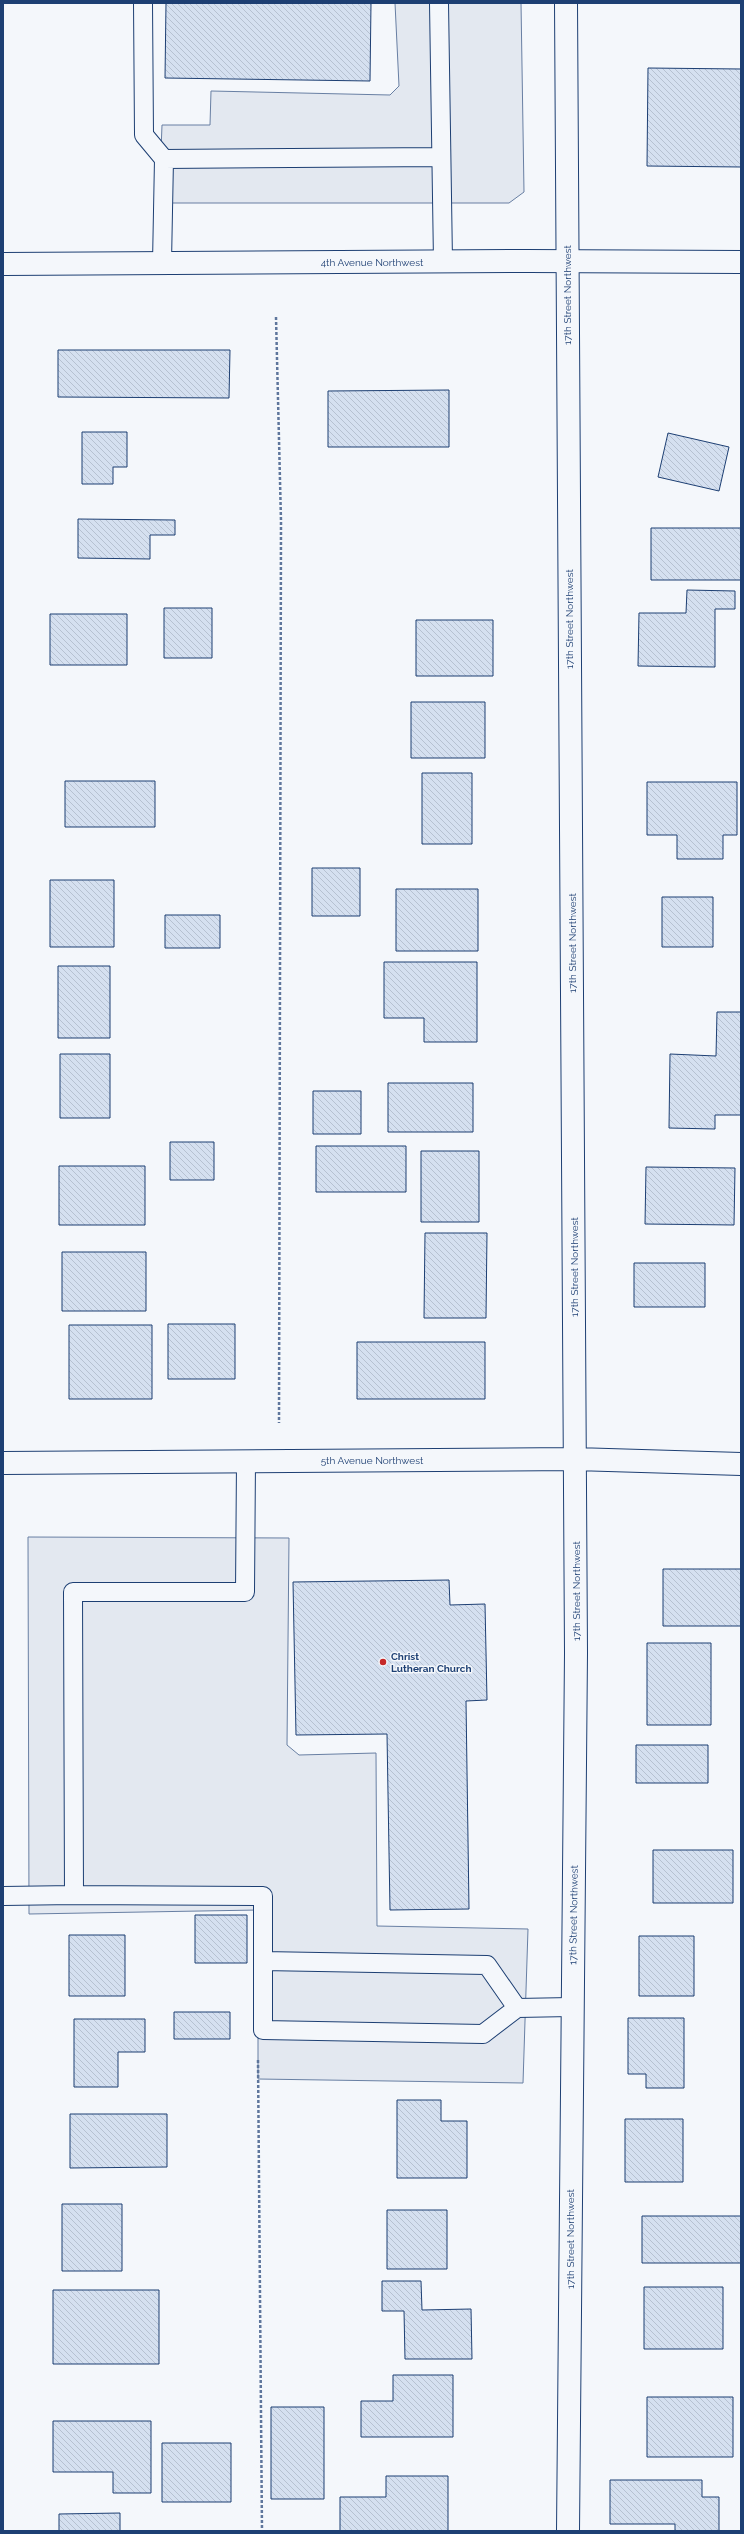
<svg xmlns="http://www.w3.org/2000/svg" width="744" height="2534" viewBox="0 0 744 2534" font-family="Raleway,sans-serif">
<defs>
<pattern id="building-back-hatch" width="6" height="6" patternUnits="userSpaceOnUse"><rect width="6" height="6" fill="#d5e0f0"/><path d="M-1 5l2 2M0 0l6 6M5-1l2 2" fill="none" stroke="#b6c1d1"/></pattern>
</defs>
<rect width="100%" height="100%" fill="#f4f7fb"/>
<path fill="#e3e8f0" stroke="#687fa3" d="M395,3H521L524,192L509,203H159L162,125H210L211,91L390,95L399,86Z
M28,1537L289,1538L287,1745L299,1755L376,1753L377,1926L528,1929L523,2083L258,2079V1910L29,1914Z"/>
<path fill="url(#building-back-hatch)" stroke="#1d3f73" d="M166,3H371L370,81L165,78Z
M648,68L741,69V167L647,166Z
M58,350H230L229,398L58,397Z
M449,390V447H328V391Z
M82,432H127V467H113V484H82Z
M668,433L729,447L719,491L658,477Z
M78,519L175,520V535H150V559L78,558Z
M651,528H741V580H651Z
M687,590L735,591V609H715V667L638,666L639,613H686Z
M164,608H212V658H164Z
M50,614H127V665H50Z
M416,620H493V676H416Z
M411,702H485V758H411Z
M422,773H472V844H422Z
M65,781H155V827H65Z
M647,782H737V835H723V859H677V835H647Z
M312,868H360V916H312Z
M50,880H114V947H50Z
M396,889H478V951H396Z
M662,897H713V947H662Z
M165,915H220V948H165Z
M384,962H477V1042H424V1018H384Z
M58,966H110V1038H58Z
M717,1012H741V1115H715V1129L669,1128L670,1054L716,1056Z
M60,1054H110V1118H60Z
M388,1083H473V1132H388Z
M313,1091H361V1134H313Z
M170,1142H214V1180H170Z
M316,1146H406V1192H316Z
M421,1151H479V1222H421Z
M59,1166H145V1225H59Z
M646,1167L735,1168L734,1225L645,1224Z
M425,1233H487L486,1318H424Z
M62,1252H146V1311H62Z
M634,1263H705V1307H634Z
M168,1324H235V1379H168Z
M69,1325H152V1399H69Z
M357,1342H485V1399H357Z
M663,1569H741V1626H663Z
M449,1580L450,1605L485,1604L487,1700L466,1701L469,1909L390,1910L387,1734L296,1735L293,1582Z
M647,1643H711V1725H647Z
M636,1745H708V1783H636Z
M653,1850H733V1903H653Z
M195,1915H247V1963H195Z
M69,1935H125V1996H69Z
M639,1936H694V1996H639Z
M174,2012H230V2039H174Z
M628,2018H684V2088H646V2074H628Z
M74,2019H145V2052H118V2087H74Z
M397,2100H441V2121H467V2178H397Z
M70,2114H167V2167L70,2168Z
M625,2119H683V2182H625Z
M62,2204H122V2271H62Z
M387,2210H447V2269H387Z
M642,2216H741V2263H642Z
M382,2281H421L422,2310L471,2309L472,2359H405L404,2311H382Z
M644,2287H723V2349H644Z
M53,2290H159V2364H53Z
M393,2375H453V2437H361V2401H393Z
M647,2397H733V2457H647Z
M271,2407H324V2499H271Z
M53,2421H151V2493H113V2472H53Z
M162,2443H231V2502H162Z
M386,2476H448V2531H340V2497H386Z
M610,2480H702V2497H719V2531H675V2524H610Z
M120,2513V2531H59V2514Z"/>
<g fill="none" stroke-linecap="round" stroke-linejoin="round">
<defs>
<path id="lane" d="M143,3L144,135L164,159L441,157
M439,3L443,261
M162,263L164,159
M74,1895L263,1896V1961L487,1965L517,2008L571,2007
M3,1896L74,1895L73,1592H245L246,1461
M263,1961V2030L483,2034L517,2008"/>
<path id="street" d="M566,3L576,1653L568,2531
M3,1463L575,1459L741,1464"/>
<path id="secondary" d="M3,264L529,261L741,262"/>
</defs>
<use href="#lane" stroke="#1d3f73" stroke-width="20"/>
<use href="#street" stroke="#1d3f73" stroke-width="24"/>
<use href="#secondary" stroke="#1d3f73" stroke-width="24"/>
<path stroke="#5e769c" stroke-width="2.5" stroke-dasharray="3 2" stroke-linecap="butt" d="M276,317L281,521L279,1423
M258,2060L262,2531"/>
<use href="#lane" stroke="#f4f7fb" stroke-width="18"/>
<use href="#street" stroke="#f4f7fb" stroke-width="22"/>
<use href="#secondary" stroke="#f4f7fb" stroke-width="22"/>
</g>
<circle fill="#c62828" stroke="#f4f7fb" stroke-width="1.5" cx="383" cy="1662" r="4"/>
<g text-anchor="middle" stroke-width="3" stroke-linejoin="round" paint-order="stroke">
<g font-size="10" fill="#1d3f73" stroke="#f4f7fb">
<text x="372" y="266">4th Avenue Northwest</text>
<text transform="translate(567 295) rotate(-90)" y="4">17th Street Northwest</text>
<text transform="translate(569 619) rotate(-90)" y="4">17th Street Northwest</text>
<text transform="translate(572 943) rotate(-90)" y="4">17th Street Northwest</text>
<text transform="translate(574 1267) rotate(-90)" y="4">17th Street Northwest</text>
<text x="372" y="1464">5th Avenue Northwest</text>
<text transform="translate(576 1591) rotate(-90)" y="4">17th Street Northwest</text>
<text transform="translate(573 1915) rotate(-89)" y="4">17th Street Northwest</text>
<text transform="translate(570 2239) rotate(-90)" y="4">17th Street Northwest</text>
</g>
<g font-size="10" font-weight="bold" fill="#1d3f73" stroke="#f4f7fb" text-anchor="start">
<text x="391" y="1660">Christ<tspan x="391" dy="12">Lutheran Church</tspan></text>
</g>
</g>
<rect width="744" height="2534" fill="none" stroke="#1d3f73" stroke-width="8"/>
</svg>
